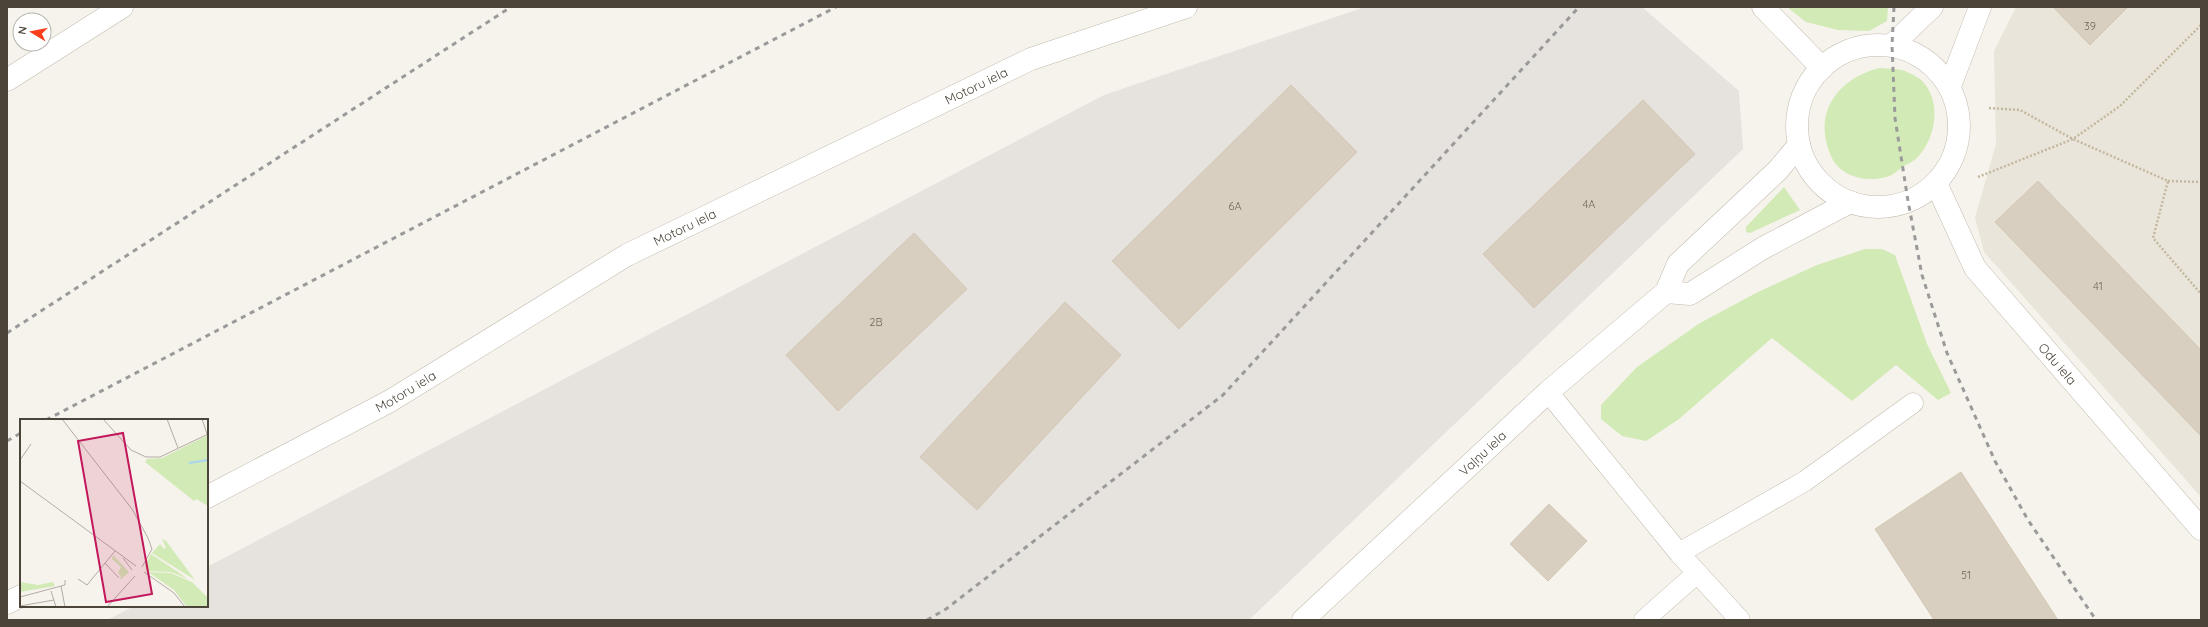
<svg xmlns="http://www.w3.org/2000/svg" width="2208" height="627" viewBox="0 0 2208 627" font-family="Quicksand,sans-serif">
<rect width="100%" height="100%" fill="#f6f3ec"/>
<path fill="#eae5da" d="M2016,7H2201V497L1984,252L1975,218L1996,144L1994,51Z"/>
<path fill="#e6e2dd" d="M1365,7H1642L1739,91L1743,149L1249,620H107L134,606H207V567L1104,95Z"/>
<path fill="#d2eab5" d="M1787,7H1888L1887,21L1869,31L1838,30L1806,22Z
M1880,68C1888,69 1902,68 1909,73C1914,75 1921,79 1924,83C1942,105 1935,139 1917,158C1914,161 1908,164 1904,166C1898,170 1892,176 1886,177C1866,183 1839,176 1831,156C1812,114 1837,78 1880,68Z
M1784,187L1800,210L1750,233L1746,232V227Z
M1865,249H1882L1895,255L1927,344L1951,393L1938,400L1896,365L1852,401L1772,338L1679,419L1646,441L1622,436L1601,419V405L1637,367L1700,323L1758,292L1817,265Z"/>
<path fill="#d8cfc1" stroke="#d3c7b4" d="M2053,7H2128L2090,45Z
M1291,85L1357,152L1179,329L1112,261Z
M1643,100L1695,154L1534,308L1483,254Z
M2038,181L2201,350V436L1995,222Z
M914,233L967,289L838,411L786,355Z
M1065,302L1121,355L977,510L920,457Z
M1961,472L2058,620H1934L1875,529Z
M1549,504L1587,541L1548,581L1510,544Z"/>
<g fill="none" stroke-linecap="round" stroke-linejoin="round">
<defs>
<path id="service" d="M1548,392L1679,553L1740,620
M1679,553L1805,481L1913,403
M1644,620L1696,574"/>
<g id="minor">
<path d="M1763,7L1822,68"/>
<circle cx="1878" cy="126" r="81"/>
<path d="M1892,45L1932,7"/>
<path d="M7,80L122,7"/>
<path d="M1950,86L1980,7"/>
<path id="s1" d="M1936,183L1975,268L2201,529"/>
<path d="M1666,292L1690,294L1763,248L1850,202"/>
<path id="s2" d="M207,497L390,401L627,255L1031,59L1186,7"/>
<path d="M7,603L21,596"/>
<path id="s3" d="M1303,620L1548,392L1666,292L1678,264L1778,170L1799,145"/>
</g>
</defs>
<use href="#service" stroke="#c2bbae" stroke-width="21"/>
<use href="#minor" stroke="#c2bbae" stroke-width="23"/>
<path stroke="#c4b79f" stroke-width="2.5" stroke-dasharray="2 2" stroke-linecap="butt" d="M1989,108L2020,110L2073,139L2168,181L2153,238L2201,294
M1978,177L2073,139L2120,106L2201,25
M2168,181L2201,182"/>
<use href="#service" stroke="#fff" stroke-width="20"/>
<use href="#minor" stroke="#fff" stroke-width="22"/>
<path stroke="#9a9a9a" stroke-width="3" stroke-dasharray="5 5" stroke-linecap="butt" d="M1894,7L1892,45L1895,118L1908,201L1922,275L1947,353L1995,461L2028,520L2096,620
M7,333L511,7
M46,420L836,7
M7,441L21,433
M927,620L946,609L1223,395L1579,7"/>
</g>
<g text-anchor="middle" stroke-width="3.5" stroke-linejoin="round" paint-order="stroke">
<g font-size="11" fill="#6e675b">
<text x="2090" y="30">39</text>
<text x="1589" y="208">4A</text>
<text x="1235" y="210">6A</text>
<text x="2098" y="290">41</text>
<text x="876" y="326">2B</text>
<text x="1966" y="579">51</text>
</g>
<g font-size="13" fill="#4b4439" stroke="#fff">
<text dy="5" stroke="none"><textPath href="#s2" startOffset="873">Motoru iela</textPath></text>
<text dy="5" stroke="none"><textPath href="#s2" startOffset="549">Motoru iela</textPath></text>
<text dy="5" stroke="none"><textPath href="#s1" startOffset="220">Odu iela</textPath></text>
<text dy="5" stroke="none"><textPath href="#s2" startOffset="225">Motoru iela</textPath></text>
<text dy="5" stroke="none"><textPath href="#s3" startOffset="245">Vaļņu iela</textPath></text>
</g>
</g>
<g transform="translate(20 419)">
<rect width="188" height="188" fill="#f6f3ec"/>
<path d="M188,16V87L176,80L174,82L125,43L127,40L142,39ZM142,120L146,122L175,161L132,134L140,125L144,130L146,129ZM131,135L158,153L168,160L151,153L126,152L125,146ZM93,136L109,153L100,161L101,157L98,154L101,148L92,140ZM128,153L151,154L172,163L188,179V188H167L154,171ZM0,163L18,166L33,163L35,167L0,173Z" fill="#d2eab5"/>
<path fill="none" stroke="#a9d4f2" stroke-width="2" d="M169,44L188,41"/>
<path fill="none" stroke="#b2ada4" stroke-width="1" d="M42,0L112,90L128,119L132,130L122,148M83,0L111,31L126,38H140L188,15M147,0L158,29M182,0L187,15M0,41L11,25M0,62L116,147M103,139L112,151M85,144L99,159M124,153L154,174L165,188M58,160L67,166L95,132M41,167L45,188M31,172L36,188M0,178L45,166V161M0,187L34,181M87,188L115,157"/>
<path fill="#c2185b" fill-opacity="0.15" stroke="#c2185b" stroke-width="2" d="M103,14L132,175L86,183L58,22Z"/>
<rect width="188" height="188" fill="none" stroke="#4b4439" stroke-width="2"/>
</g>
<rect width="2208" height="627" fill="none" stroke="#4b4439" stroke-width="16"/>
<g transform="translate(32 32) rotate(280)"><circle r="19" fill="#ffffff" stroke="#b7b4b0"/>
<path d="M0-3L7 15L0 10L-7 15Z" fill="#fc3f1d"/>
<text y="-6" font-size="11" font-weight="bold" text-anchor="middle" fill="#4b4439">N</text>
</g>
</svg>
